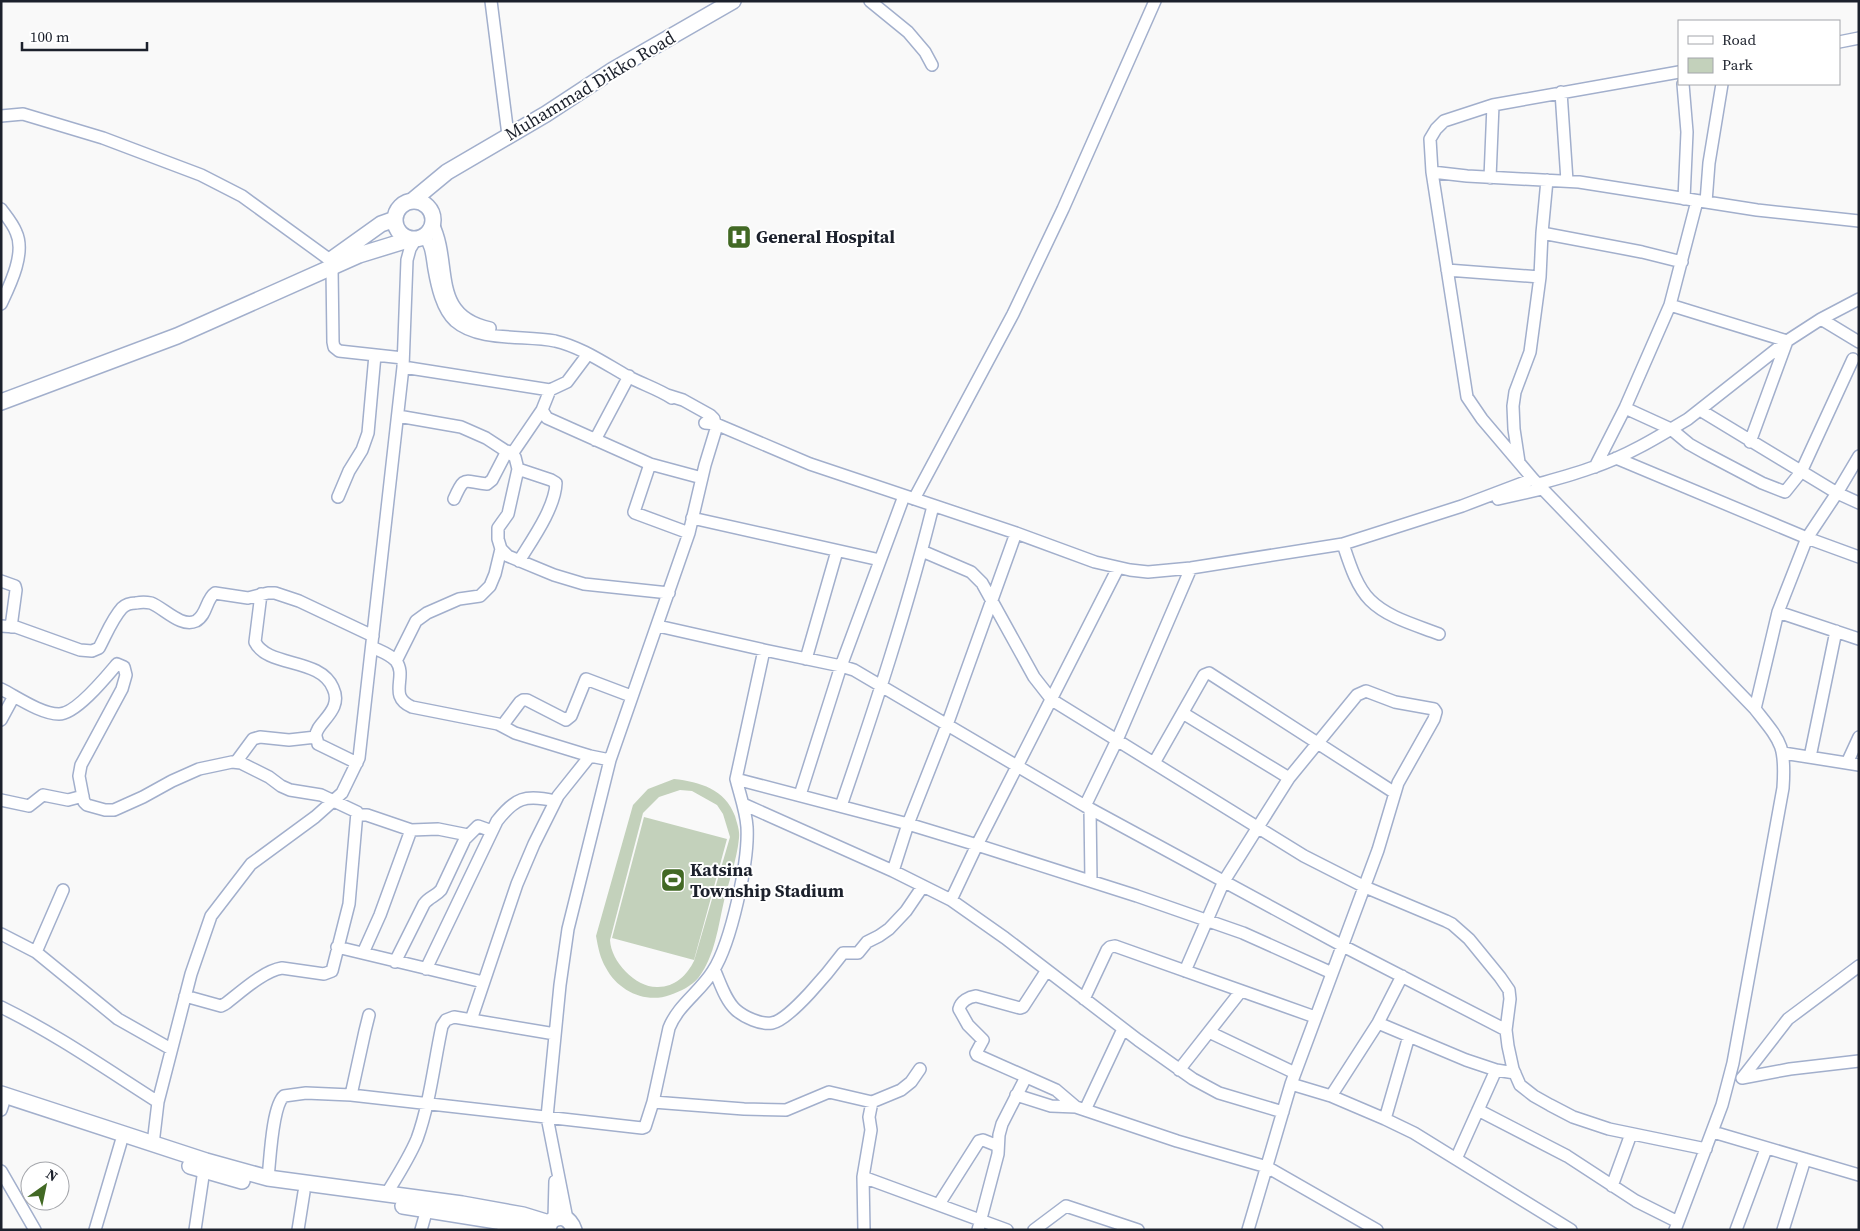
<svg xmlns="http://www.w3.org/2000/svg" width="1860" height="1231" viewBox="0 0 1860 1231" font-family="'Source Serif 4',serif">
<rect width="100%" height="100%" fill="#f9f9f9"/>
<path fill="#c3d1bb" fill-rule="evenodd" d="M674,779C700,782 725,789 735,816C737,823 740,831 739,838C737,859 729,881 724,901C718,927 715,955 699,977C692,986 681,991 670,995C646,1004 618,991 606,968C600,958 598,947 596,936L633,805L648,789ZM680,790L692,791L717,805L723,814L730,837L694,961C687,975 675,987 658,987C636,988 611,962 610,940L643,813L659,797Z
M644,817L727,839L694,960L612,938Z"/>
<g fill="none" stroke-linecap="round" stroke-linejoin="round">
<defs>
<path id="minor" d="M491,1L508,135
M870,1L908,32L925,52L932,65
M1839,42L1859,38
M1683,84L1687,132L1684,199
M1561,92L1567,181
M1,116L23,114L103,138L201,175L242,196L330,260
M1432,172L1467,176L1579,182L1757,210L1859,221
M1490,178L1493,105
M1706,202L1709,163L1722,84
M1,209C7,217 13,224 16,232C26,253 10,285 1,304
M433,224C453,264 430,315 490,328
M1542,233L1642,252L1682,262
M424,236C432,245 432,258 434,269C437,286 442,309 455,321C479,342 525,335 555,341C581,347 604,363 627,376C642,384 658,389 672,398
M332,268L333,342L334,347L339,351L403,358
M1447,270L1540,277
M1670,305L1787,341L1750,442
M1821,319L1859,342
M403,367L550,390L567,382L588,354
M1625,408L1671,429L1689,444L1705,453L1762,483L1785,492L1801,472L1853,359
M542,410L547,418L650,464L702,478
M1700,410L1837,493L1859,503
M398,416L461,427L486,438L515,457L518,469L508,514L498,528V539L501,549L508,556L554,575L584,584L669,593
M705,423L716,424L810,464L1016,533L1095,562L1130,570L1148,572L1191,568L1343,544L1462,506L1533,479
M595,440L629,376
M512,454L542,410L550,390
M1616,458L1807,538L1859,557
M1519,462L1514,429L1513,406L1515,392L1530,352L1540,277L1542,233L1547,180
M650,464L634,512L635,513L689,533
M1595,467L1625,408L1670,305L1697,201
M518,469L551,480L556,483C555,508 532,540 519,561
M1538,484C1556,479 1575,474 1594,467C1627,456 1658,437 1688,419L1787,341L1821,319L1859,299
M338,497L349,471L362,450L368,433L375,355
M454,499C465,474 464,482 487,484L492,480L507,451
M914,499L1013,314L1063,209L1155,1
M1498,499L1542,489
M692,518L880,560
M1343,544C1349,562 1356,586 1370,600C1388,618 1416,625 1439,634
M922,551L971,572L982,583L1034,677L1052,700L1304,856L1365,887L1446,921L1452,924L1469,939L1500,977L1509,990L1510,999L1506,1030L1508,1046L1513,1069L1520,1085L1534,1096L1550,1105L1573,1117L1609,1129L1706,1149
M1,581L15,586L16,590L11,627
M261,594L255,642C268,668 320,657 333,688C344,711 315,723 316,736C316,737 318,743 318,744L357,763
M1778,612L1859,639
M1,626L16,627L80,650L92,651L99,648C106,635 112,619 122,608C126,604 130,603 136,603C141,602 146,602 151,603C164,608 181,628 196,621C207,615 206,599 215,593L248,598L268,593H275L299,601L373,636
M658,626L764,650L841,666L854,670L1085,806L1343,946L1506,1030
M372,647C380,651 390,654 396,661C408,677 387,696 412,707L498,724L515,733L590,756L610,760
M764,650L736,779L908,824L977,845L1137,896L1243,933L1332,973
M806,659L837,551
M396,661L416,621L427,613L459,599L480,596L490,586L495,574L501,549
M1,689C17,697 41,714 59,714C76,714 106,677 117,664L124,667L126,675L122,689L81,765L79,776L84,802L87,805L105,810H114L143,797L172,781L199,769L232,762L241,763L269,777L281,786L290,790L321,795L357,812L349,904L332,971L324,974L282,968C263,971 241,992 225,1004L221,1006L185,996
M1755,709L1778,612L1807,538L1837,493L1859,456
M1182,716L1186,715L1289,778
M1,720L14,696
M502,726L520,702L523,700H527L566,720L571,716L586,679L631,696
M1783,753L1859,765
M1810,757L1836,631
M236,762L253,739L260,737L289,740L316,737
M1154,763L1204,675L1209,673L1395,793
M1847,763L1859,737
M800,795L841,666L904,496
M1,800L29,806L43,795L68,800L83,796
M743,804L893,871L951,900L1005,938L1138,1040L1193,1079L1219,1093L1283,1112
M841,806C875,707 908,607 933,506
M1085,806L1117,740L1191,568
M1090,809L1091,881
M357,815H367L411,830L438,829L468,835
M893,871L908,824L947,725L1016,533
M951,900L977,845L1118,568
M1,934L36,952L118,1019L171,1049
M337,947L483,982
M36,952L63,890
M363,953L380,915L411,830
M395,962L424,904C429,897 436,896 441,890L465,839L478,826L492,831
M426,969L497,821C515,798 525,794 555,801
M714,969C720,982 725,1000 736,1010C744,1017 761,1025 772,1023C790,1020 831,969 843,953H858L867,942L879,936L889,929L906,911L923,886
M1047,970L1023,1007L1020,1008L976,996C969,997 961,1001 959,1009L968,1025L983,1040L976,1053L977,1055L1056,1090L1076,1107
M1185,971L1224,881L1258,827L1289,778L1357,695L1366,691L1395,702L1434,709L1436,712L1434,719L1398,783L1378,850L1291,1084L1248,1230
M1084,999L1107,950L1110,947L1115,946L1315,1017
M1,1007C56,1034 106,1069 158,1102
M471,1020L517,884L534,844L558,796L590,756
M1378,1023L1466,1060L1496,1070L1515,1073
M1209,1032L1295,1073
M1179,1070L1241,991
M1743,1077L1788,1019L1859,966
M1742,1078L1790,1069L1859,1061
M1291,1084L1331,1096L1385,1119L1414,1133L1571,1230
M351,1095L365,1031L369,1015
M1016,1095L1051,1106L1076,1107L1177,1141L1267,1167L1377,1230
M1331,1096L1378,1023L1402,976
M653,1102L744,1109L786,1110L829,1092L872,1102L901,1090L911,1082L920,1069
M1,1110L3,1104
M1085,1110L1123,1029
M1478,1110L1567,1156L1636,1201L1678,1222
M1385,1119L1409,1036
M1713,1132L1859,1175
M153,1144L158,1102L191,974L211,916L251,864L315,817L342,793L359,758L403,367L407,260L410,249L416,239
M1456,1159L1496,1070
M1,1171L35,1230
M863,1177L1007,1230
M268,1178C270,1161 272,1106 284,1096L306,1093L351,1095L642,1128L645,1127L653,1102L669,1028C678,1005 700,992 713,971C731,943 749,861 747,827C746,811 740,795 736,779
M1612,1186L1631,1134
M387,1193C398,1175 409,1158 417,1139C430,1103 434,1063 442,1026L446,1020L454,1017L555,1034
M939,1204L979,1141L983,1140L998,1146
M554,1219L555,1181
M567,1219L547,1117L560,985L568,929L610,760L689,533L705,465L716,429L714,419L710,415L683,400L667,395
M95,1230L121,1142
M195,1230L205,1163
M298,1230L304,1192
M421,1230L427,1209
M864,1230L863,1177L871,1130L869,1117L872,1102
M978,1230L998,1154L999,1135L1002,1124L1026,1077
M1034,1230L1066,1206L1138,1230
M1675,1230L1722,1105L1733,1063L1783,788C1786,745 1781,742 1755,709L1533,479L1482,419L1467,397L1432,172L1430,139L1436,129L1444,121L1493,105L1679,72
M1736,1230L1766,1149
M1783,1230L1805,1159"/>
<path id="major" d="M395 220a19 19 0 1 1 38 0a19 19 0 1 1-38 0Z
M412,201L447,172L546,114L613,70L733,1
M332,259L381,224L395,219
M1,402L177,336L359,255L411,239
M1,1094L206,1161L268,1178L462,1204L523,1215L549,1223
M190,1166L242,1181
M403,1206L497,1221L535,1230
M547,1230L551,1221C561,1214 570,1218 574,1230"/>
</defs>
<use href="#minor" stroke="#a2afcc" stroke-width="14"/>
<use href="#major" stroke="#a2afcc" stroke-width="18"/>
<use href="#minor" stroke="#fff" stroke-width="11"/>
<use href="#major" stroke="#fff" stroke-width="15"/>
</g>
<defs>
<symbol id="hospital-square" viewBox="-11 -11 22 22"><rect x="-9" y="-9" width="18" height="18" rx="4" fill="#426924" stroke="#fff"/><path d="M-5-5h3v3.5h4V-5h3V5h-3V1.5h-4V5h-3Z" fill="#fff"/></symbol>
<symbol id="stadium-square" viewBox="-11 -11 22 22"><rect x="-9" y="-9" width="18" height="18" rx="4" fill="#426924" stroke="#fff"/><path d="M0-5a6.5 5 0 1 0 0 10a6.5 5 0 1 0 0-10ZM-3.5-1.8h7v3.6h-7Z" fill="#fff"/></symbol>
</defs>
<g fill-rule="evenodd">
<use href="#hospital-square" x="725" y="223" width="28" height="28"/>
<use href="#stadium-square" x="659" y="866" width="28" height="28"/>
</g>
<g text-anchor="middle" stroke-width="4" stroke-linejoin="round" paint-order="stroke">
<g font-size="18" fill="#1c212c" stroke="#fff">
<text transform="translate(590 86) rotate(-31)" y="6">Muhammad Dikko Road</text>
</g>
<g font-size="18" font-weight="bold" fill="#1c212c" stroke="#fff" text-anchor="start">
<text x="756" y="243">General Hospital</text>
<text x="690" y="876">Katsina<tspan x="690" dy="21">Township Stadium</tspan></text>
</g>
</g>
<rect width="1860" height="1231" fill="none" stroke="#1c212c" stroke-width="5"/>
<rect x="1678" y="20" width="162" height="65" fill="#ffffff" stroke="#a4a6ab"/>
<rect x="1688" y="36" width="25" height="8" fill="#ffffff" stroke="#a4a6ab"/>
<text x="1722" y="45" font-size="15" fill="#1c212c">Road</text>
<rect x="1688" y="58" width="25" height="15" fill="#c3d1bb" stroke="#a4a6ab"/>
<text x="1722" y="70" font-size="15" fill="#1c212c">Park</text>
<g transform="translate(45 1186) rotate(33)"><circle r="24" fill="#ffffff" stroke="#a4a6ab"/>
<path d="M0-4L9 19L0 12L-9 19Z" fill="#426924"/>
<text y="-8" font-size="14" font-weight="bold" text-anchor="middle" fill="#1c212c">N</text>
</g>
<path d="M22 42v8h125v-8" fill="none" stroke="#1c212c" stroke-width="2.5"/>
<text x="30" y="42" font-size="15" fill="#1c212c" stroke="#ffffff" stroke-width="4" paint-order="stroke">100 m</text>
</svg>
